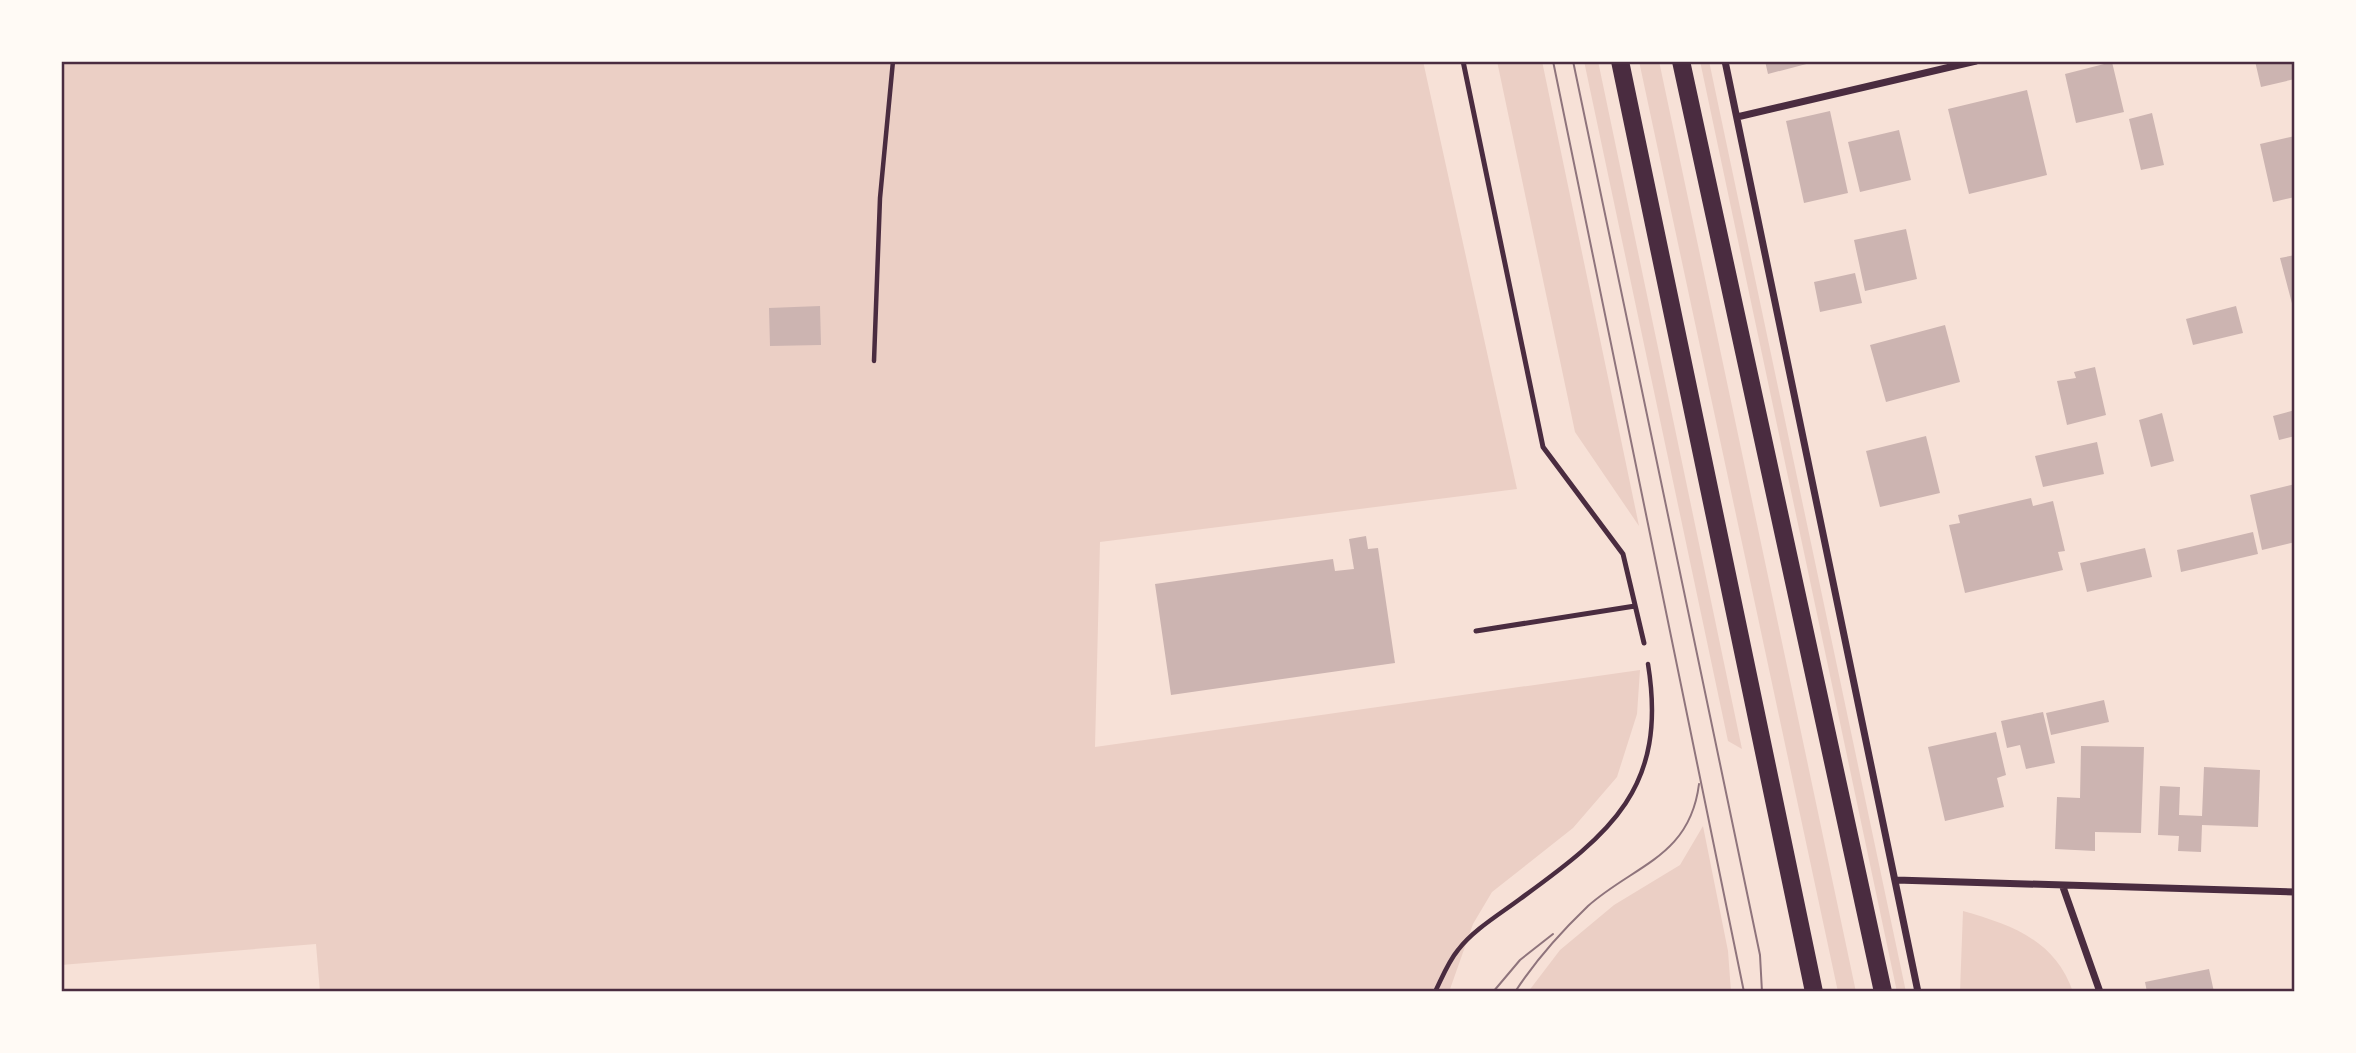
<svg xmlns="http://www.w3.org/2000/svg" width="2356" height="1053" viewBox="0 0 2356 1053" font-family="Helvetica,sans-serif">
<rect width="100%" height="100%" fill="#f7e1d7"/>
<path fill="#ebcfc5" d="M61,61H1423L1517,489L1100,542L1095,747L1640,670L1637,714L1617,777L1573,828L1492,892L1473,924L1449,992H320L316,944L61,965Z
M1497,61H1542L1639,526L1575,432Z
M1584,61H1598L1742,749L1728,741Z
M1639,61H1659L1856,992H1838Z
M1700,61H1709L1906,992H1897Z
M1703,826L1728,951L1731,992H1528L1560,950L1614,905L1680,865Z
M1963,911C2012,925 2055,940 2073,992H1960Z"/>
<path fill="#ccb4b1" d="M1765,61H1814V62L1768,74Z
M2255,61H2295V79L2261,87Z
M2112,62L2124,112L2076,123L2065,74Z
M2027,90L2047,175L1969,194L1948,109Z
M1830,111L1848,193L1804,203L1786,121Z
M2152,113L2164,165L2141,170L2129,119Z
M1899,130L1911,180L1860,192L1848,142Z
M2295,136V197L2273,202L2260,144Z
M1906,229L1917,279L1865,291L1854,240Z
M2295,255V311H2294L2280,258Z
M1855,273L1862,303L1820,312L1814,282Z
M820,306L821,345L770,346L769,308Z
M2236,306L2243,333L2193,345L2186,319Z
M1945,325L1960,382L1886,402L1870,345Z
M2095,367L2106,415L2067,425L2057,381L2076,378L2074,372Z
M2295,410V436L2279,440L2273,416Z
M2162,413L2174,461L2151,467L2139,420Z
M1926,436L1940,493L1880,507L1866,451Z
M2097,442L2104,474L2043,487L2035,456Z
M2295,484V542L2262,550L2250,495Z
M2031,498L2033,506L2053,501L2065,551L2058,552L2063,570L1965,593L1949,525L1960,523L1958,515Z
M2253,532L2258,554L2181,572L2177,550Z
M1366,536L1368,549L1378,548L1395,663L1171,695L1155,584L1333,559L1335,571L1354,569L1349,539Z
M2145,548L2152,577L2087,592L2080,563Z
M2104,700L2109,722L2051,735L2046,713Z
M2043,712L2055,763L2026,769L2020,745L2007,748L2001,721Z
M1996,732L2006,775L1997,778L2004,807L1945,821L1928,747Z
M2081,746L2144,747L2141,833L2095,832V851L2055,849L2057,797L2080,798Z
M2204,767L2260,770L2258,827L2202,825L2201,852L2178,851L2179,836L2158,835L2160,786L2180,787L2179,815L2202,816Z
M2209,969L2214,992H2147L2145,982Z"/>
<g fill="none" stroke-linecap="round" stroke-linejoin="round">
<path stroke="#4a2c40" stroke-width="4.5" d="M874,361L880,198L893,61
M1435,992C1442,978 1448,962 1458,950C1473,930 1500,914 1520,899C1611,833 1668,788 1648,664"/>
<path stroke="#4a2c40" stroke-width="5" d="M1463,61L1543,447L1623,554L1644,643
M1476,631L1635,606"/>
<path stroke="#4a2c40" stroke-width="7" d="M1725,61L1918,992
M1737,117L1976,61
M1896,880L2295,892
M2063,887L2100,992"/>
<path stroke="#4a2c40" stroke-width="18" d="M1620,61L1814,992
M1681,61L1883,992"/>
<path stroke="#8f747c" stroke-width="2" d="M1553,61L1744,992
M1573,61L1760,955L1762,992
M1493,992L1520,960L1553,934
M1515,992C1535,961 1562,931 1588,906C1634,865 1690,857 1699,784"/>
</g>
<rect width="2356" height="1053" fill="none" stroke="#fffaf5" stroke-width="126"/>
<rect x="63" y="63" width="2230" height="927" fill="none" stroke="#4a2c40" stroke-width="2.5"/>
</svg>
